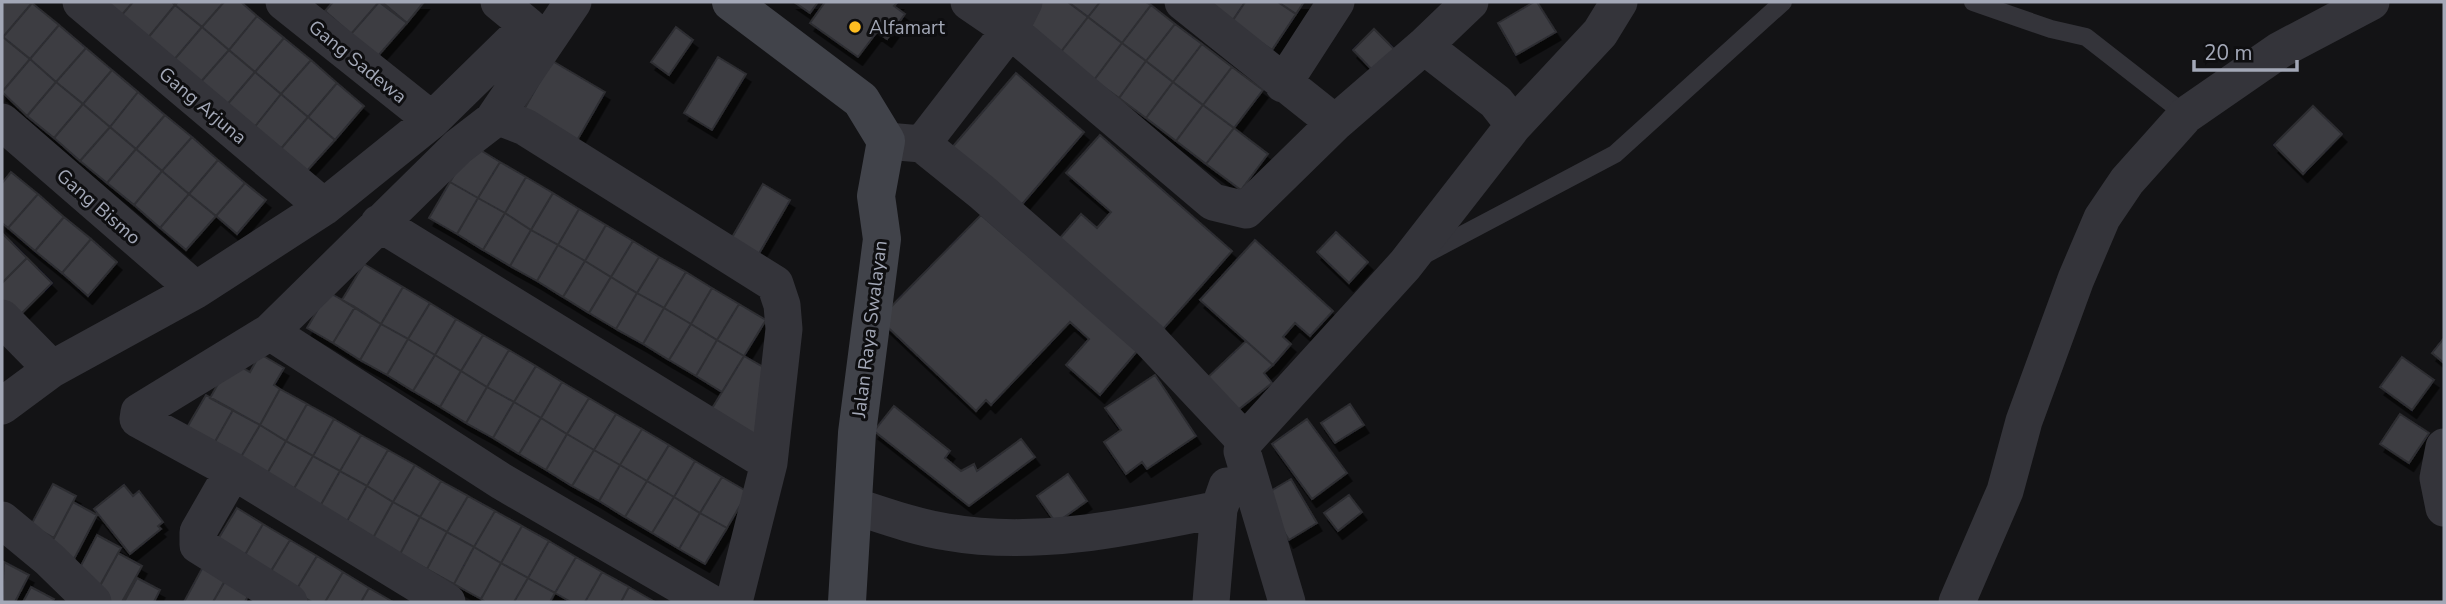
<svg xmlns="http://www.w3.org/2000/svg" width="2446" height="604" viewBox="0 0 2446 604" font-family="'Nunito Sans',sans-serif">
<defs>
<filter id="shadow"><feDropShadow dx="4.5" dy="8" stdDeviation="0" flood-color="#0009"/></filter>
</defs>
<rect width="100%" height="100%" fill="#131315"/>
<path fill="#3c3d43" stroke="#2d2d31" stroke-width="2" filter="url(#shadow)" d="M2,2L32,3L3,37L2,36Z
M102,2H133L120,17Z
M133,2H172L175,5L147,39L120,17Z
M178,2H224L202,27L175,5Z
M224,2H241L257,16L229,50L202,27Z
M333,2H379L351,34L325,11Z
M379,2L407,23L377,57L351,34Z
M382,2H424L407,23Z
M794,2H818L810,13Z
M825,2H898L894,6L905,14L887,39L877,32L858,57L810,23Z
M1029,2H1068L1088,17L1060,53L1015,19Z
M1068,2H1100L1088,17Z
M1100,2H1146L1151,5L1122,43L1088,17Z
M1199,2H1245L1231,23Z
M1245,2H1278L1296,14L1272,50L1231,23Z
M1278,2H1304L1296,14Z
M1534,2H1537L1556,32L1516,55L1498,23Z
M32,3L59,25L30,59L3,37Z
M175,5L202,27L173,61L147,39Z
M1151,5L1175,24L1146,61L1122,43Z
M257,16L284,38L255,72L229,50Z
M1088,17L1122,43L1094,80L1060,53Z
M1175,24L1202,44L1173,82L1146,61Z
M59,25L86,48L56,82L30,59Z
M202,27L229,50L199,84L173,61Z
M676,27L693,40L669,75L651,62Z
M1374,29L1398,53L1376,74L1353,50Z
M3,37L30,59L2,92V39Z
M284,38L311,60L281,94L255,72Z
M1122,43L1146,61L1119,98L1094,80Z
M1202,44L1232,67L1203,105L1173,82Z
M86,48L112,70L83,104L56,82Z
M229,50L255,72L226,106L199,84Z
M544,56L605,92L575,144L522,113L543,76Z
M718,57L746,74L712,130L684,113Z
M30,59L56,82L27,116L2,92Z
M311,60L337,83L308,117L281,94Z
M1146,61L1173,82L1146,118L1119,98Z
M1232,67L1263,90L1234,128L1203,105Z
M112,70L138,92L110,127L83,104Z
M255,72L281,94L253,129L226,106Z
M1016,73L1084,132L1018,209L949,151Z
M56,82L83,104L54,138L27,116Z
M1173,82L1203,105L1176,141L1146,118Z
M337,83L364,106L335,140L308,117Z
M138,92L165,115L136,149L110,127Z
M281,94L308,117L279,151L253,129Z
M83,104L110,127L80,161L54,138Z
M1203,105L1234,128L1206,164L1176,141Z
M2313,106L2342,134L2303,174L2274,145Z
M165,115L192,137L162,171L136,149Z
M308,117L335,140L305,173L279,151Z
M110,127L136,149L107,183L80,161Z
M1234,128L1268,154L1241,190L1206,164Z
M1100,135L1232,251L1157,336L1054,245L1081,214L1097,228L1111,212L1066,173Z
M192,137L218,160L189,194L162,171Z
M472,145L500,162L478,198L450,182Z
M136,149L162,171L134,205L107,183Z
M218,160L245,183L216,216L189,194Z
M500,162L526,177L505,213L478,198Z
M162,171L189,194L160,228L134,205Z
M11,172L38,194L8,228L2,223V183Z
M526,177L553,193L531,230L505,213Z
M450,182L478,198L457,234L429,218Z
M245,183L266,200L237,234L216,216Z
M763,184L790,200L757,257L730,241Z
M553,193L579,209L558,245L531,230Z
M38,194L64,217L35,251L8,228Z
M189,194L216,216L186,250L160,228Z
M478,198L505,213L483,250L457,234Z
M579,209L606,225L585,261L558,245Z
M505,213L531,230L510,266L483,250Z
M981,215L1138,350L1100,395L1066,365L1089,339L1070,322L991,405L986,400L976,411L879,319Z
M64,217L91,239L62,273L35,251Z
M606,225L633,241L611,277L585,261Z
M531,230L558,245L537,281L510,266Z
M1336,232L1368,262L1349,283L1317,252Z
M2,233L27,258L2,283Z
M91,239L117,262L88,296L62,273Z
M1255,240L1333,311L1310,336L1295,323L1283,337L1291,344L1273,365L1200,300Z
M633,241L659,257L637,293L611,277Z
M558,245L585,261L563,297L537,281Z
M659,257L686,272L664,308L637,293Z
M27,258L52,283L19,316L2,300V283Z
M585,261L611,277L589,313L563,297Z
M364,264L403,287L381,324L342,300Z
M686,272L712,288L691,324L664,308Z
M611,277L637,293L616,329L589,313Z
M403,287L430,303L408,339L381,324Z
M712,288L739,304L717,340L691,324Z
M328,292L355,307L333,343L307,328Z
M637,293L664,308L643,344L616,329Z
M430,303L456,319L435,355L408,339Z
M739,304L766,320L744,356L717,340Z
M355,307L381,324L360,360L333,343Z
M664,308L691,324L669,360L643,344Z
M456,319L483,335L461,371L435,355Z
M381,324L408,339L387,375L360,360Z
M691,324L717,340L696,376L669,360Z
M483,335L509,350L487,387L461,371Z
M2444,338V363L2432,353Z
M408,339L435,355L413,391L387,375Z
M717,340L744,356L722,392L696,376Z
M1246,341L1273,365L1264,373L1272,383L1233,414L1204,381Z
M509,350L536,366L514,402L487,387Z
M260,354L284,368L274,385L280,389L260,425L210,398L231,361L250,372Z
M435,355L461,371L440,407L413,391Z
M744,356L774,373L760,446L708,415Z
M2402,357L2434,380L2412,410L2380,387Z
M536,366L562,382L541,418L514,402Z
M461,371L487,387L466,423L440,407Z
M1155,375L1196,436L1147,469L1142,462L1126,474L1104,442L1121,430L1105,408Z
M562,382L589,398L567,434L541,418Z
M487,387L514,402L493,438L466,423Z
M280,389L307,404L286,441L260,425Z
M206,395L233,410L212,447L185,431Z
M589,398L616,414L594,450L567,434Z
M514,402L541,418L519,454L493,438Z
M307,404L334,419L313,456L286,441Z
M1350,404L1364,425L1335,443L1321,423Z
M894,406L950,451L945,458L961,471L974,464L977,471L1021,439L1035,457L969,506L874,431Z
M233,410L260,425L238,462L212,447Z
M616,414L642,429L620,465L594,450Z
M2400,414L2429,433L2409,463L2380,444Z
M541,418L567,434L546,470L519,454Z
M334,419L361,435L340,471L313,456Z
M1307,419L1347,473L1312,499L1272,444Z
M260,425L286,441L265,477L238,462Z
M642,429L669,445L647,481L620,465Z
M567,434L594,450L572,486L546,470Z
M361,435L388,450L367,486L340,471Z
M286,441L313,456L292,492L265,477Z
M669,445L695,461L674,497L647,481Z
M388,450L415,465L393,502L367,486Z
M594,450L620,465L599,501L572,486Z
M313,456L340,471L319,508L292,492Z
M695,461L722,477L700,513L674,497Z
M415,465L441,481L420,517L393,502Z
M620,465L647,481L625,517L599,501Z
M340,471L367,486L346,523L319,508Z
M1068,474L1087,501L1056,523L1037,496Z
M722,477L748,492L727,528L700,513Z
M1291,479L1317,523L1289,540L1262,496Z
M441,481L468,496L447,532L420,517Z
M647,481L674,497L652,533L625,517Z
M53,484L76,496L54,538L31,525Z
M124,485L133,496L139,491L163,522L158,526L161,529L130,554L94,509Z
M367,486L393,502L373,538L346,523Z
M1349,495L1362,512L1338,531L1324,513Z
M468,496L495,511L474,547L447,532Z
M674,497L700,513L679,549L652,533Z
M73,502L97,515L74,559L50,545Z
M393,502L420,517L400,554L373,538Z
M237,508L263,524L242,560L215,544Z
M495,511L522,526L501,563L474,547Z
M700,513L727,528L705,564L679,549Z
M420,517L447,532L427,569L400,554Z
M263,524L290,540L268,576L242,560Z
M522,526L549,541L528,578L501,563Z
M447,532L474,547L454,584L427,569Z
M97,535L121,548L98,589L75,577Z
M290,540L317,556L295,592L268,576Z
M549,541L576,557L555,593L528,578Z
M474,547L501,563L481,599L454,584Z
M118,553L142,566L122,602H104L94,597Z
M317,556L343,572L325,602H312L295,592Z
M576,557L602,572L585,602H571L555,593Z
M4,562L29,575L15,602H2Z
M501,563L528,578L514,602H485L481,599Z
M204,565L227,577L213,602H184Z
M343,572L369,588L361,602H325Z
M602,572L629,587L621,602H585Z
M137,578L160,590L154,602H124Z
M528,578L555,593L550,602H514Z
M225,581L249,594L245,602H213Z
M31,587L54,599L52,602H23Z
M629,587L655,602H621Z
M369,588L393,602H361Z"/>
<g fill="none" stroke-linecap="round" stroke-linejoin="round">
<path stroke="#34343a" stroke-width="18" d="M1973,2L2051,29L2086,37L2186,115
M1424,255L1615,154L1783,2"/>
<path stroke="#34343a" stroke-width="37" d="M81,2L324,207
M284,2L432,120
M969,2L1010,30L1213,202L1246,210L1335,123L1424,46L1470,2
M1183,2L1335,123
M1283,84L1336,2
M493,120L573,2
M2,122L196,290
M1514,125L1600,33L1619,2
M886,141L922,144L983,193L1149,339L1245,441L1242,451L1287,602
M922,144L1010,30L1024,2
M379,223L769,463
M2,318L52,369
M270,332L139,412L138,419L233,471L447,602
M2,406L52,369L196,290L324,207L432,120L528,26L499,2
M1245,441L1405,265L1514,125L1496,102L1424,46
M2444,447L2438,478L2444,508
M233,471L198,532V545L289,602
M854,506C885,516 915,527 947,532C1036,548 1131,527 1219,509
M2,520L49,559L93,602
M709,602L501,481L270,332L458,147L493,120L502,118L525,127L775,284L782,305L784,329L769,463L734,602
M1211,602L1219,509L1227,486
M1957,602L2005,491L2024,421L2076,279L2102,218L2127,181L2186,115L2280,50L2371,2"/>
<path stroke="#41434a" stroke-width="38" d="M731,2L861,100L886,141L876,196L882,239L857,433L847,602"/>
</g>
<circle fill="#ffbe21" stroke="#0e0e10" stroke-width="2.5" cx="855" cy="27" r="7"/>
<g text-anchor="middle" stroke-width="6" stroke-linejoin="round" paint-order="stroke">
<g font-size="19" fill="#a3a8b7" stroke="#0e0e10" text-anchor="start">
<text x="869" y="34">Alfamart</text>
</g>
<g font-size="19" fill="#a3a8b7" stroke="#0e0e10">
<text transform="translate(358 61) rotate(39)" y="7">Gang Sadewa</text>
<text transform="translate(203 105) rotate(40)" y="7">Gang Arjuna</text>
<text transform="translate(99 206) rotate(41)" y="7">Gang Bismo</text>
<text transform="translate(869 329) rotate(-83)" y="7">Jalan Raya Swalayan</text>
</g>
</g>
<rect width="2446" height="604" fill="none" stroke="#a3a8b7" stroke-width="7"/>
<path d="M2194 60v10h103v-10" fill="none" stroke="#a3a8b7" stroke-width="3.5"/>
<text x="2204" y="60" font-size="21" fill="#a3a8b7" stroke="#0e0e10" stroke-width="5" paint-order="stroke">20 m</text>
</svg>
